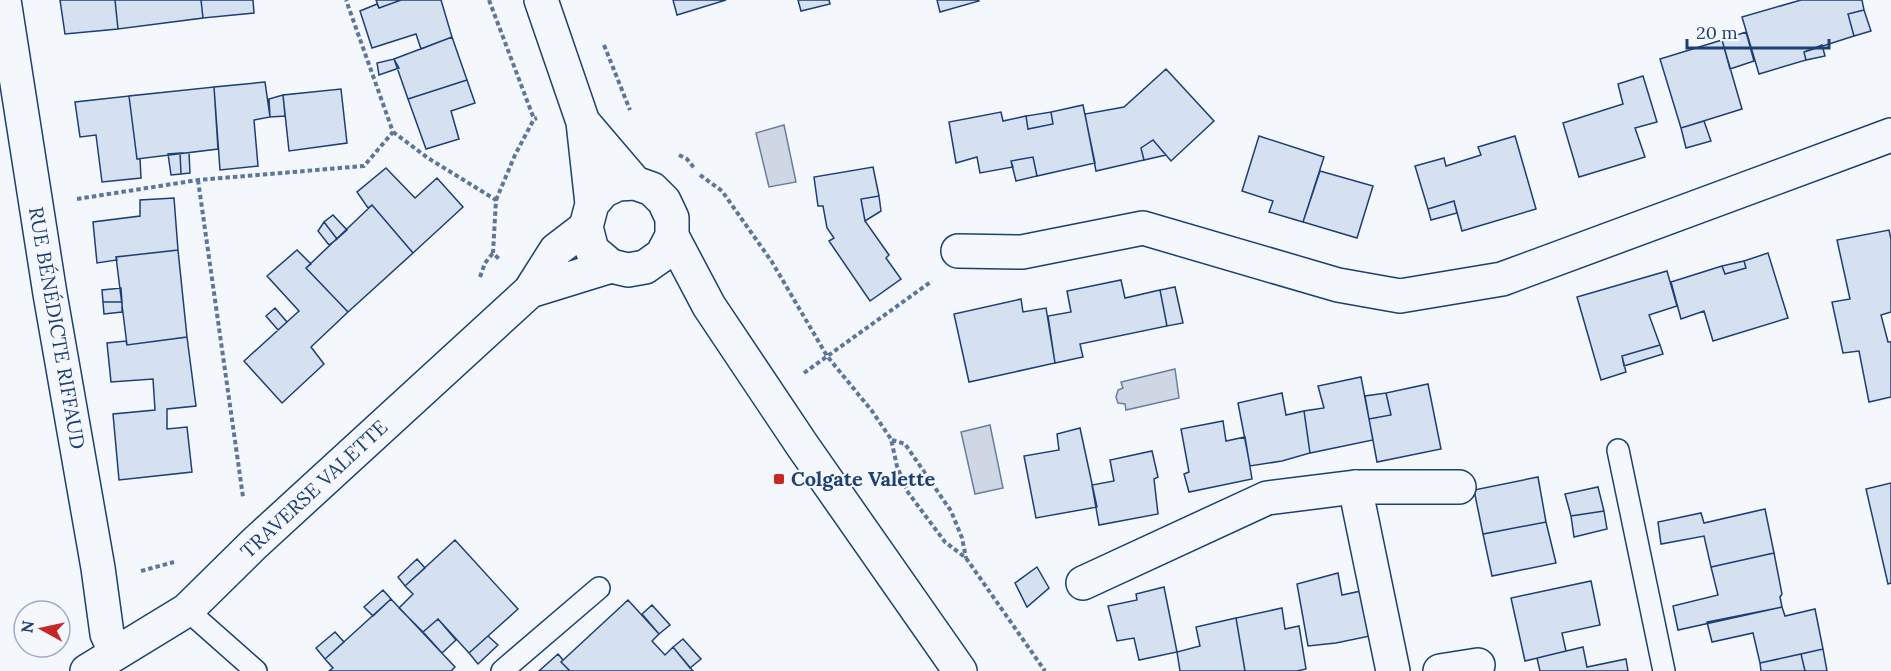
<svg xmlns="http://www.w3.org/2000/svg" width="1891" height="671" viewBox="0 0 1891 671" font-family="Lora,serif">
<rect width="100%" height="100%" fill="#f4f7fb"/>
<path fill="#cfd7e4" stroke="#687fa3" stroke-width="1.5" d="M784,125L796,182L769,187L756,133Z
M1175,369L1179,398L1126,410L1125,404L1118,403L1116,397L1118,390L1123,388L1121,382Z
M990,425L1003,488L975,494L961,432Z"/>
<path fill="#d5e0f0" stroke="#1d3f73" stroke-width="1.5" d="M60,0H115L118,29L65,34Z
M115,0H201L203,18L118,29Z
M201,0H253L254,13L203,18Z
M376,0H401L379,8Z
M401,0H441L452,37L421,49L416,34L372,48L360,11L377,4L379,8Z
M673,0H726L677,15Z
M798,0H829L830,4L801,11Z
M937,0H978L979,1L940,12Z
M1801,0H1862L1864,10L1848,14L1854,36L1804,52L1806,60L1759,74L1742,17Z
M1864,10L1871,31L1854,36L1848,14Z
M1746,32L1754,61L1730,69L1722,40Z
M452,37L467,80L408,99L394,59Z
M1722,40L1742,109L1681,128L1660,59Z
M1822,45L1825,56L1806,60L1804,52Z
M394,59L399,68L379,75L377,63Z
M1166,69L1214,121L1171,161L1153,140L1141,148L1144,160L1096,171L1085,114L1124,107Z
M1643,76L1657,122L1635,128L1645,157L1579,177L1563,123L1623,104L1618,84Z
M467,80L475,103L451,111L459,139L426,149L408,99Z
M265,82L270,117L254,120L258,166L220,170L214,87Z
M214,87L218,149L137,159L129,96Z
M341,89L347,143L289,151L283,95Z
M283,95L285,116L270,117L269,99Z
M129,96L137,159H140L141,178L102,182L96,135L80,137L75,102Z
M1083,105L1095,163L1037,176L1033,157L1011,161L1013,167L980,173L977,157L956,163L949,122L1001,112L1003,121L1026,116L1028,129L1053,124L1051,112Z
M1051,112L1053,124L1028,129L1026,116Z
M1704,121L1711,141L1686,148L1681,128Z
M1259,136L1324,157L1303,222L1269,212L1273,201L1242,191Z
M1515,136L1536,209L1462,231L1454,201L1428,209L1415,166L1444,158L1446,166L1481,155L1478,147Z
M1153,140L1166,155L1144,160L1141,148Z
M180,153L181,174L171,175L168,154Z
M180,153H189L190,173L181,174Z
M1033,157L1037,176L1016,181L1011,161Z
M873,167L879,196L861,199L865,221L889,255L886,258L901,279L870,301L829,241L834,238L827,228L823,206H818L814,177Z
M386,168L415,198L437,178L463,207L413,253L372,205L368,208L357,192Z
M1320,171L1373,186L1357,238L1303,222Z
M879,196L881,211L865,221L861,199Z
M174,198L178,250L116,257L117,260L97,263L93,222L140,216V200Z
M1454,201L1457,213L1431,220L1428,209Z
M372,205L413,253L348,312L306,268Z
M333,215L347,230L337,239L324,222Z
M324,222L337,239L329,245L318,231Z
M1889,230L1891,239V312L1881,315L1888,342H1891V397L1869,402L1859,351L1843,353L1832,302L1850,299L1837,240Z
M178,250L187,337L127,345L116,257Z
M297,250L311,264L306,268L348,312L311,347L324,364L282,403L244,361L299,311L267,276Z
M1768,253L1788,318L1713,341L1704,311L1681,319L1671,282L1722,266L1725,274L1746,268L1744,261Z
M1744,261L1746,268L1725,274L1722,266Z
M1667,271L1677,306L1649,315L1660,345L1622,356L1626,372L1601,380L1577,297Z
M1121,280L1125,298L1160,290L1167,326L1080,344L1083,357L1055,363L1048,316L1071,312L1067,291Z
M1175,287L1183,323L1167,326L1160,290Z
M121,288L122,302H103L102,290Z
M1021,299L1023,312L1046,308L1055,363L969,382L954,314Z
M103,302H122V312L104,314Z
M275,308L287,322L278,330L266,316Z
M187,337L196,406L167,409V429L187,427L192,472L119,480L113,414L155,410L153,379L111,382L107,343L126,341L127,345Z
M1660,345L1663,354L1624,366L1622,356Z
M1361,377L1373,440L1310,453L1304,411L1324,408L1318,386Z
M1428,384L1441,449L1377,462L1369,419L1391,415L1386,393Z
M1282,393L1286,415L1304,411L1310,453L1282,461L1250,466L1238,403Z
M1386,393L1391,415L1369,419L1365,396Z
M1223,421L1226,441L1245,437L1252,479L1189,492L1184,474L1189,472L1181,429Z
M1080,428L1097,507L1036,518L1024,456L1059,450L1057,434Z
M1152,451L1158,477L1154,479L1158,514L1099,525L1092,485L1114,481L1110,460Z
M1538,477L1546,522L1483,534L1474,490Z
M1891,483V583L1888,584L1866,489Z
M1598,487L1604,511L1571,516L1565,494Z
M1765,509L1774,553L1711,567L1704,536L1661,544L1658,522L1701,513L1704,523Z
M1604,511L1607,529L1574,537L1571,516Z
M1546,522L1556,563L1492,576L1483,534Z
M455,540L518,609L469,653L438,619L423,632L399,608L413,594L405,586Z
M1774,553L1782,594L1780,597L1782,607L1678,630L1673,606L1718,595L1711,567Z
M417,559L425,568L405,586L398,577Z
M1037,567L1049,588L1027,607L1015,583Z
M1338,573L1342,595L1361,591L1370,636L1336,643L1308,646L1297,584Z
M1591,581L1600,625L1562,633L1566,651L1525,661L1511,598Z
M1164,587L1177,652L1139,660L1134,638L1117,641L1108,606L1137,600L1136,594Z
M383,590L391,599L373,616L364,607Z
M391,599L455,667L451,671H329L333,668L325,659Z
M628,600L659,634L652,641L665,655L673,647L693,671H570L561,662Z
M652,605L670,625L659,634L642,614Z
M1782,607L1785,616L1815,609L1823,649L1760,663L1753,633L1712,642L1707,622Z
M1282,608L1285,629L1299,626L1306,669L1297,671H1245L1236,618Z
M1236,618L1245,671H1180L1177,652L1200,646L1196,627Z
M438,619L456,640L442,653L423,632Z
M335,632L344,642L325,659L316,648Z
M488,636L498,645L478,664L469,653Z
M683,639L701,659L690,668L673,647Z
M1583,647L1587,667L1626,659L1628,671H1540L1537,658Z
M1823,649L1827,671H1805L1801,654Z
M558,654L563,660L561,662L570,671H539Z
M1801,654L1805,671H1761L1760,663Z"/>
<g fill="none" stroke-linecap="round" stroke-linejoin="round">
<defs>
<path id="service" d="M1618,450L1664,671
M187,610L256,671
M502,671L599,588"/>
<path id="minor" d="M4,0L50,294L98,568L107,634L116,653
M958,251L1022,252L1143,228L1338,285L1400,296L1502,279L1891,135
M530,291L611,266
M1355,487L1393,671
M1083,583L1267,498L1355,487H1459
M87,671L187,610L254,544L530,291L556,250L586,227
M1440,671L1478,665"/>
<path id="tertiary" d="M541,0L583,122L592,204L586,227L592,250L611,266L628,270L645,267L662,255L672,236V218L664,201L652,189L635,183L618,184L603,191L592,204
M583,122L635,183
M672,236L709,306L802,445L960,671"/>
</defs>
<use href="#service" stroke="#1d3f73" stroke-width="24"/>
<use href="#minor" stroke="#1d3f73" stroke-width="36"/>
<use href="#tertiary" stroke="#1d3f73" stroke-width="36"/>
<path stroke="#5e769c" stroke-width="4" stroke-dasharray="4.5 3" stroke-linecap="butt" d="M489,0L534,119
M604,45L630,110
M393,132L428,158L496,200L493,253L500,260
M679,155L687,159L695,169
M700,175L722,191L772,262L827,356L872,411L891,439L897,466L907,491L945,542L966,558L1045,671
M198,180L243,497
M77,199L198,180L364,166L393,132L346,0
M496,200L515,155L534,119L537,118
M480,277L485,263L493,253
M804,373L932,281
M892,440L905,444L951,511L962,538L966,558
M141,571L174,562"/>
<use href="#service" stroke="#f4f7fb" stroke-width="21"/>
<use href="#minor" stroke="#f4f7fb" stroke-width="33"/>
<use href="#tertiary" stroke="#f4f7fb" stroke-width="33"/>
</g>
<rect fill="#c62828" stroke="#f4f7fb" stroke-width="2" x="773" y="473" width="12" height="12" rx="3"/>
<g text-anchor="middle" stroke-width="4.5" stroke-linejoin="round" paint-order="stroke">
<g font-size="20" fill="#1d3f73" stroke="#f4f7fb">
<text transform="translate(57 328) rotate(80)" y="7">RUE BÉNÉDICTE RIFFAUD</text>
<text transform="translate(314 489) rotate(-43)" y="7">TRAVERSE VALETTE</text>
</g>
<g font-size="20" font-weight="bold" fill="#1d3f73" stroke="#f4f7fb" text-anchor="start">
<text x="791" y="486">Colgate Valette</text>
</g>
</g>
<g transform="translate(42 629) rotate(278)"><circle r="28" fill="#f4f7fb" stroke="#9eadc5" stroke-width="1.5"/>
<path d="M0-4.5L10 22L0 15L-10 22Z" fill="#c62828"/>
<text y="-9" font-size="16" font-weight="bold" text-anchor="middle" fill="#1d3f73">N</text>
</g>
<path d="M1687 39v9h142v-9" fill="none" stroke="#1d3f73" stroke-width="3"/>
<text x="1696" y="39" font-size="18" fill="#1d3f73" stroke="#f4f7fb" stroke-width="4.5" paint-order="stroke">20 m</text>
</svg>
